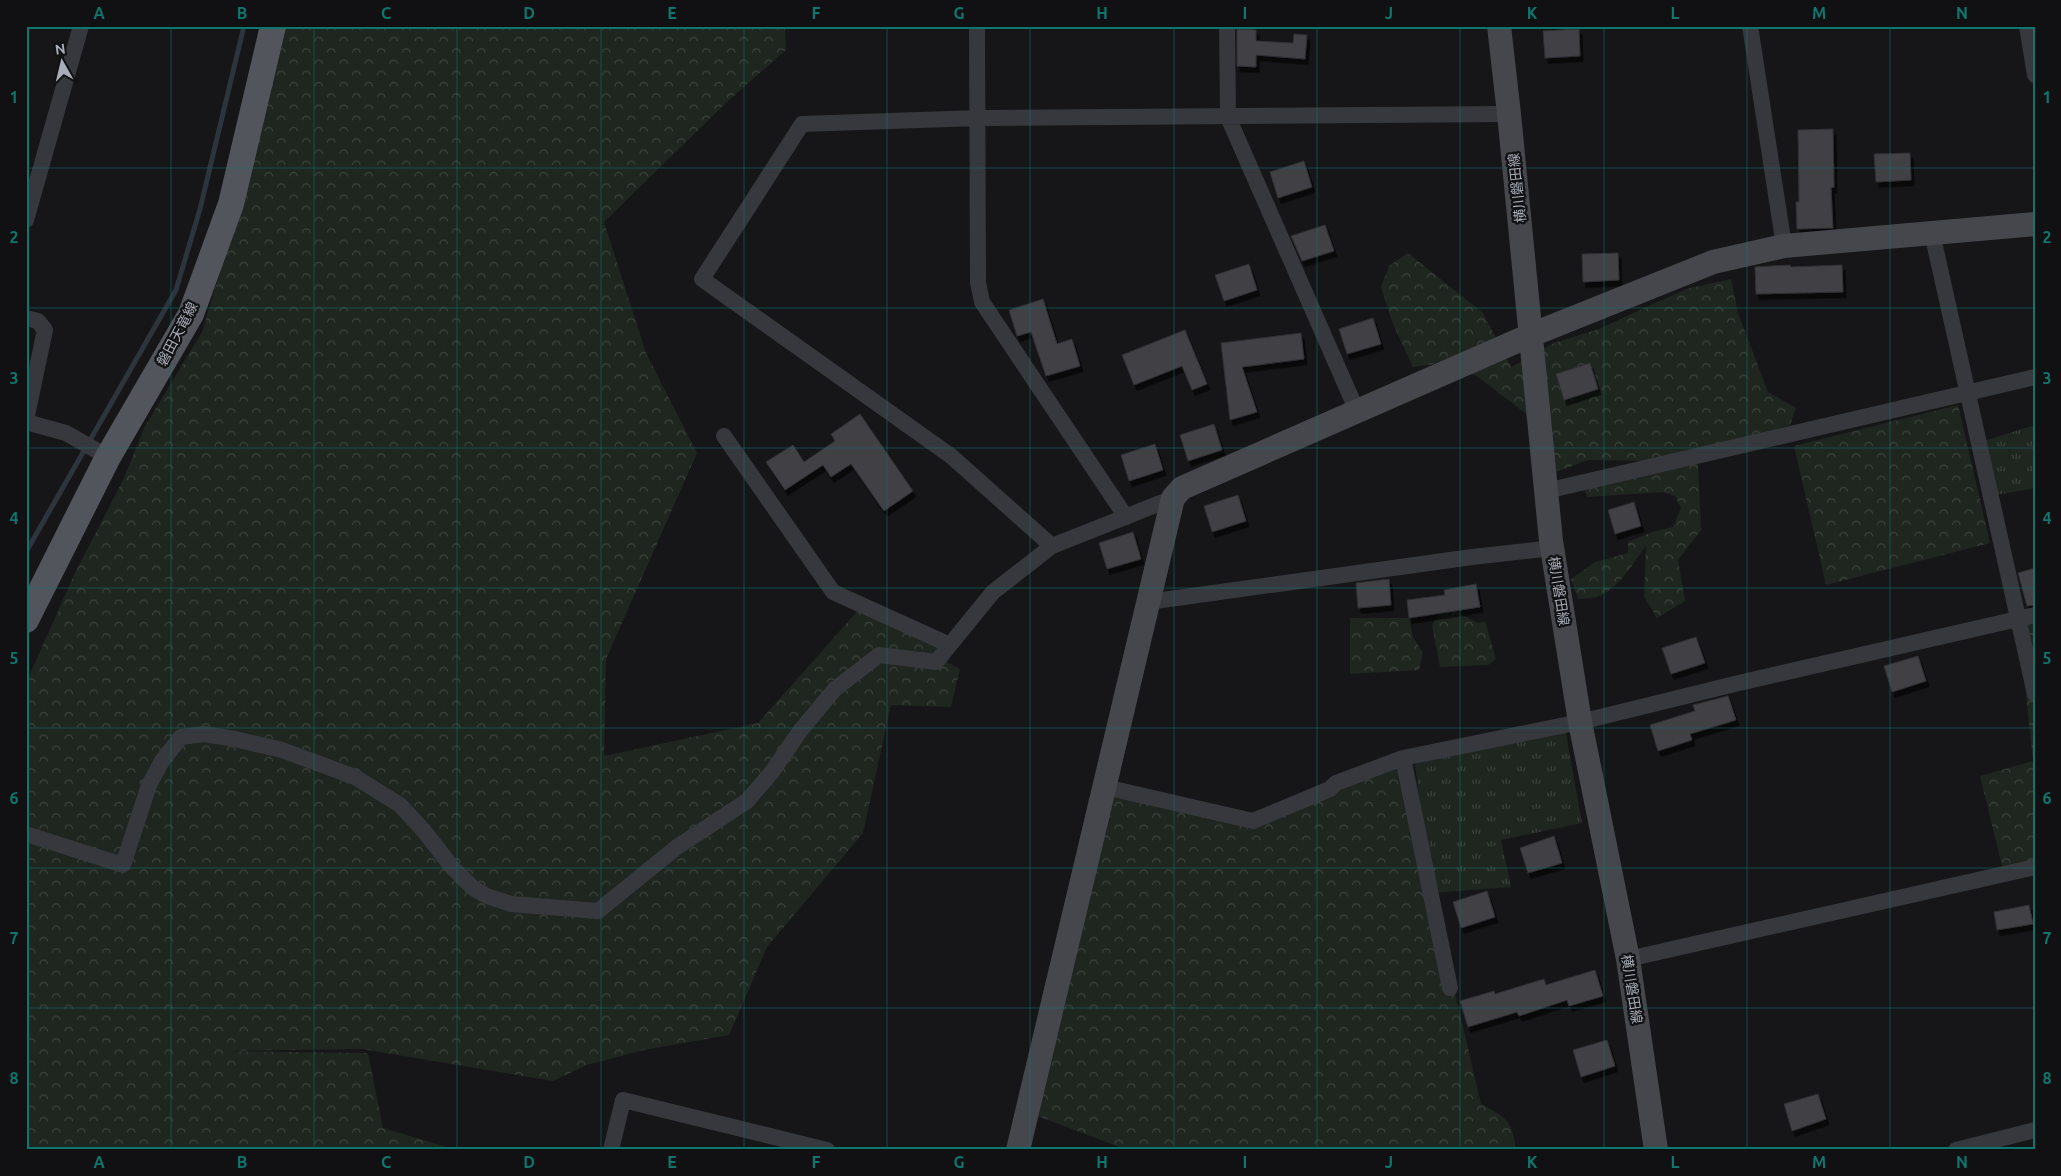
<svg xmlns="http://www.w3.org/2000/svg" width="2061" height="1176" viewBox="0 0 2061 1176" font-family="Ubuntu,'Noto Sans JP',sans-serif">
<defs>
<pattern id="grass-tufts" width="24" height="20" patternUnits="userSpaceOnUse" patternTransform="scale(1.25)"><rect width="24" height="20" fill="#1e261f"/><path d="M3 7l-1-3M5 7V3M7 7l1-3M15 17l-1-3M17 17v-4M19 17l1-3" fill="none" stroke="#3c433d"/></pattern>
<pattern id="forest-crowns" width="20" height="18" patternUnits="userSpaceOnUse" patternTransform="scale(1.25)"><rect width="20" height="18" fill="#1e261f"/><path d="M2 6a3 3 0 1 1 6 0M12 15a3 3 0 1 1 6 0" fill="none" stroke="#3c433d"/></pattern>
<filter id="shadow"><feDropShadow dx="3" dy="5.5" stdDeviation="0" flood-color="#0009"/></filter>
</defs>
<rect width="100%" height="100%" fill="#161618"/>
<path fill="url(#grass-tufts)" d="M2035,425V488L1996,495L1984,441Z
M1565,728L1582,823L1501,840L1511,887L1431,893L1415,764Z"/>
<path fill="url(#forest-crowns)" d="M286,26H785L786,50L728,101L604,222L646,353L697,453L606,659L604,756L758,723L862,606L950,645L939,658L960,669L951,707L891,705L863,833L767,947L729,1035L644,1050L587,1065L553,1081L362,1049L221,1051L368,1053L383,1128L457,1150H26V683L74,575L124,478L144,428L202,332L249,176Z
M1408,253L1483,313L1511,367L1554,343L1599,329L1686,289L1731,279L1738,313L1768,392L1796,408L1790,425L1683,459L1698,464L1701,530L1678,560L1685,601L1657,618L1644,596L1646,546C1633,563 1619,589 1597,597C1591,599 1584,598 1578,599L1571,579L1595,562L1628,553V542L1652,532L1673,527L1681,508L1675,496L1663,492L1587,497L1584,488L1671,461L1588,460L1556,472L1525,413L1478,377L1449,362L1413,367L1393,324L1381,287L1389,266Z
M1958,405L1990,543L1826,585L1794,446Z
M1455,611L1478,623L1485,621L1496,659L1488,665L1440,667L1432,625L1439,614Z
M2035,615V867L2004,874L1980,776L2033,761L2018,619Z
M1350,618H1409L1413,637L1423,653L1419,670L1350,674Z
M1403,758L1427,872L1481,1104C1506,1117 1512,1120 1516,1150H1127L1027,1112L1114,789L1258,823Z"/>
<g fill="none" stroke-linecap="round" stroke-linejoin="round">
<path stroke="#2c353c" stroke-width="5" d="M26,552L176,290L200,209L244,26"/>
</g>
<path fill="#404145" stroke="#303034" filter="url(#shadow)" d="M1237,29L1256,30V41L1293,43L1294,34L1307,35L1305,59L1256,55V67L1237,66Z
M1579,29L1580,56L1545,58L1543,31Z
M1833,129L1834,187L1831,188L1833,228L1797,229L1796,202H1799L1798,130Z
M1910,153L1911,180L1876,182L1874,154Z
M1304,161L1312,187L1278,198L1270,172Z
M1325,225L1334,251L1302,261L1291,236Z
M1618,253L1619,280L1583,282L1582,254Z
M1249,264L1257,290L1224,301L1215,275Z
M1790,265L1791,267L1842,265L1843,292L1756,294L1755,267Z
M1043,299L1057,344L1072,339L1080,366L1046,376L1031,332L1017,336L1009,310Z
M1373,318L1381,344L1347,354L1339,329Z
M1185,330L1207,384L1192,390L1182,366L1134,385L1122,355Z
M1301,333L1304,359L1242,367L1257,412L1230,420L1221,343Z
M1590,363L1598,389L1564,400L1556,374Z
M860,414L913,491L884,511L851,464L831,477L823,465L785,490L766,462L793,445L804,462L835,441L831,434Z
M1214,424L1222,450L1188,461L1180,435Z
M1155,444L1163,470L1129,481L1121,455Z
M1238,495L1246,521L1212,532L1204,506Z
M1634,502L1641,526L1615,534L1608,510Z
M1133,532L1141,559L1107,569L1099,543Z
M2035,568V605L2027,606L2018,573Z
M1389,579L1391,605L1358,608L1356,583Z
M1476,584L1480,607L1409,618L1407,600L1445,595L1444,590Z
M1696,637L1705,663L1671,674L1662,648Z
M1918,656L1926,681L1892,692L1884,666Z
M1728,696L1736,720L1690,734L1692,740L1658,751L1650,725L1695,711L1693,705Z
M1554,836L1562,863L1528,873L1520,848Z
M1487,891L1495,917L1461,928L1453,902Z
M2029,905L2033,924L1997,930L1994,912Z
M1595,970L1603,996L1569,1006L1567,1000L1519,1016L1517,1012L1468,1027L1460,1001L1494,991L1495,994L1544,979L1546,985Z
M1607,1040L1615,1066L1581,1077L1573,1050Z
M1818,1094L1826,1119L1792,1131L1784,1104Z"/>
<g fill="none" stroke-linecap="round" stroke-linejoin="round">
<path stroke="#37383d" stroke-width="16" d="M977,26L978,282L982,302L1126,517
M1227,26L1228,117L1357,411
M1750,26L1784,246
M2027,26L2035,75
M26,220L81,26
M1932,233L2035,694
M26,318L38,321L45,330L26,420
M26,422L66,433L108,457
M724,436L833,592L950,645
M1546,491L2035,377
M1052,546L951,456L702,279L802,124L978,118L1509,114
M1148,602L1472,557L1553,548
M1403,758L1450,988
M1105,787L1253,821L1330,789L1336,783L1403,758L1580,722L1739,683L2035,615
M26,834L123,865L149,785L162,761L181,737L204,734L235,739L282,750L355,777L400,805L424,831L452,867L473,888L487,896L511,904L598,911L677,847L747,801L772,772L800,731L835,689L879,655L936,662L993,592L1052,546L1173,498
M1628,959L2035,867
M611,1150L623,1100L827,1150
M1956,1150L2035,1130"/>
<path stroke="#45474d" stroke-width="24" d="M1499,26L1509,114L1551,541L1580,722L1628,959L1656,1150
M1018,1150L1173,498L1182,488L1531,335L1713,262L1784,246L2035,224"/>
<path stroke="#53555c" stroke-width="26" d="M26,620L108,457L191,314L231,204L273,26"/>
</g>
<path fill="none" stroke="#0f766e" stroke-width="1" stroke-opacity="0.55" d="M171,26V1150M314,26V1150M457,26V1150M601,26V1150M744,26V1150M887,26V1150M1030,26V1150M1174,26V1150M1317,26V1150M1460,26V1150M1604,26V1150M1747,26V1150M1890,26V1150M26,168H2035M26,308H2035M26,448H2035M26,588H2035M26,728H2035M26,868H2035M26,1008H2035"/>
<g text-anchor="middle" stroke-width="4.5" stroke-linejoin="round" paint-order="stroke">
<g font-size="14" fill="#a8adb8" stroke="#111113">
<text transform="translate(1517 188) rotate(-96)" y="5">横川磐田線</text>
<text transform="translate(177 334) rotate(-62)" y="5">磐田天竜線</text>
<text transform="translate(1559 591) rotate(81)" y="5">横川磐田線</text>
<text transform="translate(1632 989) rotate(81)" y="5">横川磐田線</text>
</g>
</g>
<rect width="2061" height="1176" fill="none" stroke="#111113" stroke-width="55"/>
<g transform="translate(62 62) rotate(352)" stroke="#111113" stroke-width="4" paint-order="stroke">
<path d="M0-4L9 19L0 12L-9 19Z" fill="#a8adb8"/>
<text y="-8" font-size="14" font-weight="bold" text-anchor="middle" fill="#a8adb8">N</text>
</g>
<rect x="28" y="28" width="2006" height="1120" fill="none" stroke="#0f766e" stroke-width="2"/>
<g font-size="16" text-anchor="middle" font-weight="bold" fill="#0f766e">
<text x="99" y="19">A</text>
<text x="242" y="19">B</text>
<text x="386" y="19">C</text>
<text x="529" y="19">D</text>
<text x="672" y="19">E</text>
<text x="816" y="19">F</text>
<text x="959" y="19">G</text>
<text x="1102" y="19">H</text>
<text x="1245" y="19">I</text>
<text x="1389" y="19">J</text>
<text x="1532" y="19">K</text>
<text x="1675" y="19">L</text>
<text x="1819" y="19">M</text>
<text x="1962" y="19">N</text>
<text x="14" y="103">1</text>
<text x="2047" y="103">1</text>
<text x="14" y="243">2</text>
<text x="2047" y="243">2</text>
<text x="14" y="384">3</text>
<text x="2047" y="384">3</text>
<text x="14" y="524">4</text>
<text x="2047" y="524">4</text>
<text x="14" y="664">5</text>
<text x="2047" y="664">5</text>
<text x="14" y="804">6</text>
<text x="2047" y="804">6</text>
<text x="14" y="944">7</text>
<text x="2047" y="944">7</text>
<text x="14" y="1084">8</text>
<text x="2047" y="1084">8</text>
<text x="99" y="1168">A</text>
<text x="242" y="1168">B</text>
<text x="386" y="1168">C</text>
<text x="529" y="1168">D</text>
<text x="672" y="1168">E</text>
<text x="816" y="1168">F</text>
<text x="959" y="1168">G</text>
<text x="1102" y="1168">H</text>
<text x="1245" y="1168">I</text>
<text x="1389" y="1168">J</text>
<text x="1532" y="1168">K</text>
<text x="1675" y="1168">L</text>
<text x="1819" y="1168">M</text>
<text x="1962" y="1168">N</text>
</g>
</svg>
